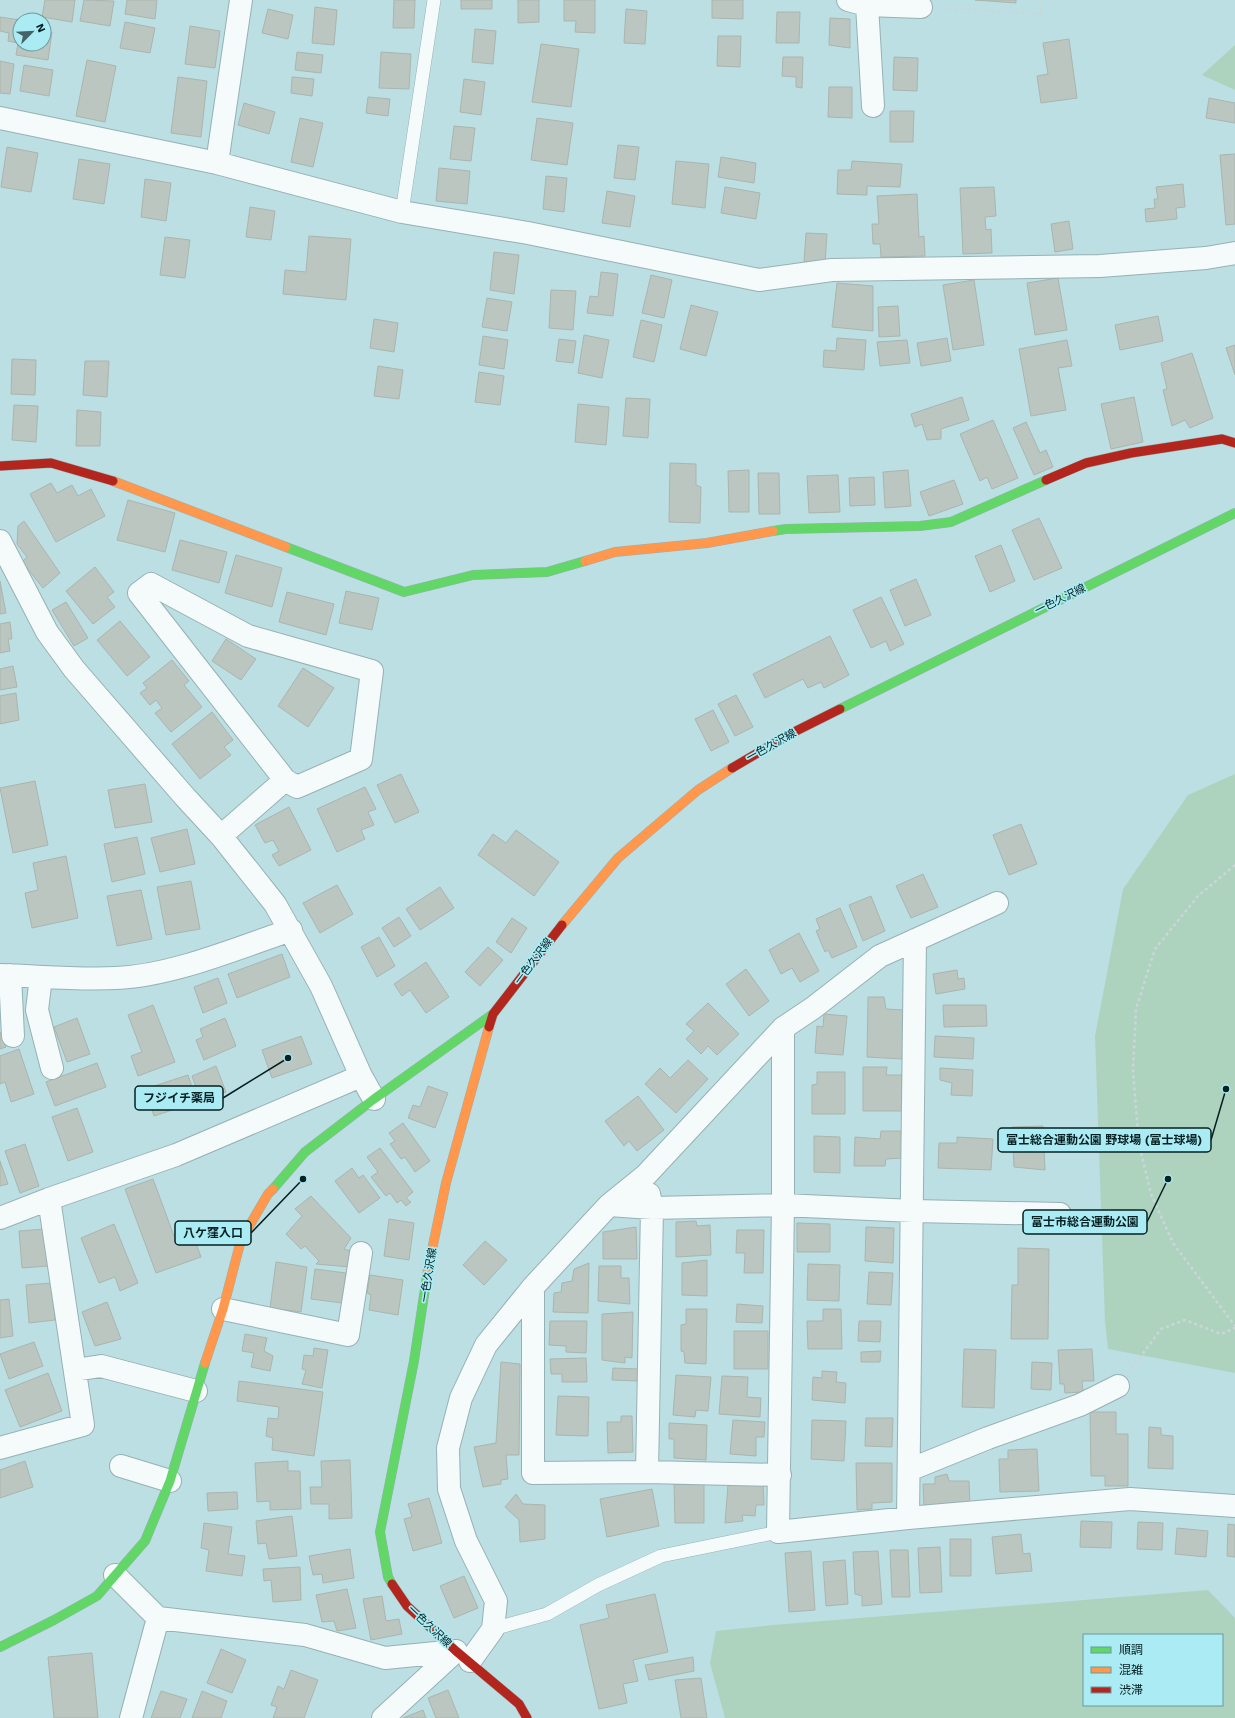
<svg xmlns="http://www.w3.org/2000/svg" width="1235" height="1718" viewBox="0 0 1235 1718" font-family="'Work Sans','Noto Sans JP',sans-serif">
<rect width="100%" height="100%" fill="#bcdfe3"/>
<path fill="#add3bf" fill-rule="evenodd" d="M1235,45V90L1202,75Z
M1235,774V1373L1108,1349L1105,1322L1095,1036L1123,889L1188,795Z
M1208,1590L1235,1618V1718H725L710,1663L716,1631L773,1625ZM1084,1635H1222V1705H1084Z"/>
<path fill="#bac6bf" stroke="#aab5ae" d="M45,0H75L72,22L42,17Z
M84,0L114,1L110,26L80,21Z
M127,0H157L155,19L125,14Z
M394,0H415L414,28H393Z
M461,0H492V9H461Z
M518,0H539V22L518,23Z
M564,0H595V33L575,32L576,21H564Z
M712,0H743V19L712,18Z
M975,0H1016V3Z
M315,7L337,10L334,45L312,43Z
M268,9L293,15L288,39L262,33Z
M626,9L647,11L645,44L624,43Z
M777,12H800L799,43H776Z
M0,17L20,20V44H44V24H46L45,31L52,32L48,60L16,55L18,43L8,41L9,33L0,31Z
M830,18L850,19V48L829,45Z
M125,22L155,28L150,53L120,48Z
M190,26L220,31L215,68L185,64Z
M475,29L496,31L493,64L472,62Z
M718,36H741L740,67L717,66Z
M1069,39L1077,98L1041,103L1037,76L1048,74L1043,43Z
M541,44L579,49L571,107L532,102Z
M297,52L323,55L321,73L295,70Z
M381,52L411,54L409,89L379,88Z
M783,57H803L802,88L796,87V77L782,76Z
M894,57L918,58L917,91L893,90Z
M87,60L116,66L105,122L76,116Z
M0,61L14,64L10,94L0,93Z
M24,65L53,70L49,96L20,91Z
M178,77L207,81L201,137L171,133Z
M292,77L314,79L312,96L291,93Z
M464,79L485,82L481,115L460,112Z
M829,87H852V118L828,117Z
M368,97L390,99L388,116L366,113Z
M1209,98L1235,103V123L1206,118Z
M244,103L275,112L269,134L238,125Z
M890,111H914L913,142H890Z
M300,118L323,123L313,167L291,162Z
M537,118L573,123L567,165L531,160Z
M454,126L475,128L471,161L450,159Z
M618,145L639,147L635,180L614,178Z
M7,147L38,153L31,192L1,187Z
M1235,154V224L1226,225L1220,155Z
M721,157L756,163L754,183L718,177Z
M79,159L110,164L104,204L73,199Z
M676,161L709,164L705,208L672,204Z
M852,161L902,164L900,187L867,186V195L837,194L838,170H851Z
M439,168L470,171L467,204L436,201Z
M546,176L567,178L564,212L543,209Z
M145,179L171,183L166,221L141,217Z
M1183,184L1185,207L1176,208L1177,219L1146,222L1145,209L1155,208L1154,199H1158L1156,187Z
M725,187L760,193L756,219L721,213Z
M994,187L996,216L985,217L986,230L991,229L992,253L963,254L960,188Z
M607,191L635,196L630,227L602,223Z
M917,194L919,237L924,236L925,256L881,257L880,244H873L872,224H879L877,196Z
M250,207L275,211L271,240L246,237Z
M1069,221L1073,249L1055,252L1051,224Z
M806,233L827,234L825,263L804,262Z
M309,236L351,239L346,300L283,294L285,270L306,272Z
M165,237L190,240L185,278L160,275Z
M494,252L519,255L514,294L490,290Z
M601,272L618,274L613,316L587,313L590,296L598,297Z
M651,275L672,280L664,318L642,313Z
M1058,278L1067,330L1035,335L1027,283Z
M974,280L984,345L953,350L943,285Z
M837,283L873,286V331L832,327Z
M551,290L576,291L573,330L549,328Z
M487,298L512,302L507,331L482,327Z
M691,305L718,312L706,356L680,349Z
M898,306L900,336L879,337L878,307Z
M1158,316L1163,341L1120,350L1115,325Z
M374,319L398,323L394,352L370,348Z
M641,320L662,325L654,362L633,357Z
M584,335L609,340L602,378L578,373Z
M483,336L508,340L504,369L479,365Z
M837,338L866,340L864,370L823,367L824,350L836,351Z
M947,338L951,361L921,366L917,343Z
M559,339L576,341L573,363L556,361Z
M907,340L910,363L880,366L877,342Z
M1067,340L1072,366L1058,368L1066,410L1031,416L1019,349Z
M1235,345V375L1226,348Z
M1192,353L1213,418L1190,428L1185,420L1172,426L1163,390L1167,389L1161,363Z
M12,359L36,360L35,395L11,394Z
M85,361H109L107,397L83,395Z
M378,366L403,370L399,399L374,396Z
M479,372L504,376L500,405L475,402Z
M962,397L969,420L941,429V439L927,440L922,424L915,427L911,414Z
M1134,397L1143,442L1111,449L1101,404Z
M626,398L650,399L648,438L623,436Z
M578,404L609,407L606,445L575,442Z
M14,405L38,406L36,442L12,440Z
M77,410L101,412L100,446H76Z
M993,420L1018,478L992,489L987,477L980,481L960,434Z
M1026,422L1040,453L1046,450L1053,467L1034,475L1013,428Z
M670,463L696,464V485L701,487L700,523L669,522Z
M749,470V512H729L728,471Z
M908,470L911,506L885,508L883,472Z
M758,473H779L780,514H759Z
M838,475L840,512L809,513L807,476Z
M874,477L875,505L850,506L849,478Z
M954,480L963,504L929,516L920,492Z
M51,483L57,493L72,485L78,496L91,489L105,516L56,542L30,494Z
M128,500L175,513L165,552L117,540Z
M1039,518L1062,568L1034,580L1012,530Z
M24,521L60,573L43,588L22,562L27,557L17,544L18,526Z
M180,540L227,552L219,583L172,570Z
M1001,545L1015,581L990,592L975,556Z
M236,555L282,568L272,607L225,593Z
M95,567L114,592L107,597L115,607L93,624L66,591Z
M916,579L931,615L905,626L890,590Z
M0,581L6,613L0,614Z
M346,591L379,598L372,630L339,623Z
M287,592L334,604L326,635L279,622Z
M881,597L904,644L890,651L886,641L871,648L853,610Z
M66,602L88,638L74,646L52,610Z
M120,621L150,657L127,676L97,640Z
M10,622L12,639H8L10,651L0,653V624Z
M830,636L849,675L824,688L821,682L808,688L803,679L765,698L753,674Z
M226,639L256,659L241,680L212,661Z
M172,660L189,681L184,685L202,707L171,732L155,713L162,708L156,700L150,705L140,693L147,688L143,683Z
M13,666L17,687L0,690V669Z
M303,668L334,688L308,727L278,706Z
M16,693L19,720L0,724V696Z
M736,695L753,727L735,736L718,704Z
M713,710L729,742L711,751L695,719Z
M212,712L233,740L224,747L231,755L200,779L172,744Z
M401,774L419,812L395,823L377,785Z
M35,781L48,845L13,853L0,788Z
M145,784L152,822L115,828L108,790Z
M365,787L376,809L368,812L374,825L361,830L365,839L337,852L317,809Z
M289,807L311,850L279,866L272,855L279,851L273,840L265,843L255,825Z
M1021,824L1037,864L1009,875L993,835Z
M187,829L195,864L160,872L151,838Z
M516,830L559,862L534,896L478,855L493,834L506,843Z
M137,837L145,874L112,882L104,844Z
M66,856L78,918L32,928L25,893L38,890L33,863Z
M923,874L938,907L911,918L896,886Z
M191,881L200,929L166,935L157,887Z
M337,885L353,914L320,933L303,903Z
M440,887L454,908L420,930L406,909Z
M141,890L152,939L117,946L107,896Z
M871,896L885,931L863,941L849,905Z
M840,908L857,947L832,958L828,950L825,952L816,931L820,929L816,919Z
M399,917L411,936L394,947L382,928Z
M512,918L527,928L511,953L496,942Z
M799,933L819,971L800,982L792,968L781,974L769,950Z
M379,937L395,966L377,977L361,947Z
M488,947L503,960L480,986L465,972Z
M282,954L290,977L237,998L228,974Z
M426,962L449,997L426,1013L410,990L402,996L394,984Z
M746,969L769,1001L749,1016L726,984Z
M957,970L958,979L964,978L965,989L936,994L933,974Z
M218,978L227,1003L203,1013L194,987Z
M868,997H884L886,1009L904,1010L902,1059L867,1057Z
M708,1003L739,1034L717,1055L708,1046L701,1054L686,1039L694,1031L686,1024Z
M153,1005L175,1062L138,1076L131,1056L142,1052L128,1015Z
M943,1005H986L987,1026L944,1027Z
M824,1014L847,1016L843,1055L815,1053L817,1026L823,1027Z
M77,1018L90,1054L67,1062L54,1027Z
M225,1018L236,1046L204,1060L196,1040L203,1037L200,1029Z
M0,1032L6,1047L0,1049Z
M301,1036L312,1064L272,1078L262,1050Z
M935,1036L974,1038L973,1059L934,1057Z
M19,1049L34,1094L11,1102L5,1082L0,1084V1056Z
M688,1060L708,1079L676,1113L645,1084L660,1068L670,1078Z
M97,1063L106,1087L55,1106L46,1082Z
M216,1066L226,1092L201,1101L192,1076Z
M863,1067H887L886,1075H902V1111H863Z
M940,1068L973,1070L972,1096L951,1095L952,1083L940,1080Z
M817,1072H845V1114H812V1085L817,1084Z
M188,1075L197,1102L154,1116L145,1089Z
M428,1086L448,1093L435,1128L408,1118L413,1105L420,1107Z
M638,1096L664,1130L637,1151L629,1141L624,1146L605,1121Z
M77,1108L93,1152L68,1161L52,1117Z
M403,1123L430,1161L415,1172L405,1157L401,1159L390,1144L395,1141L389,1133Z
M1043,1126L1045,1170L1014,1167L1012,1127Z
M881,1131H901L902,1158L886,1159L885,1166H854L855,1137L880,1139Z
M814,1136L840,1137V1173L814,1172Z
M957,1137L993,1139L991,1170L938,1168L939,1143H957Z
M25,1144L39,1186L20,1193L5,1151Z
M380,1148L413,1192L406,1198L411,1202L406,1206L401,1200L397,1203L390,1193L386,1196L371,1177L378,1172L367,1157Z
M0,1161L8,1184L0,1186Z
M352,1168L359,1178L363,1175L380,1198L359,1213L335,1181Z
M153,1179L174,1236L191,1230L201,1257L156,1273L125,1189Z
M311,1196L351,1238L344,1249L354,1252L350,1267L316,1264L319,1261L305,1246L301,1249L286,1234L302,1216L295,1209Z
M389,1219L414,1223L409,1260L384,1256Z
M696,1221L697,1226L710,1225L711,1255L676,1257V1222Z
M797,1223L830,1224V1252H797Z
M114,1224L138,1283L120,1291L115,1277L99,1283L81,1238Z
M636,1227L637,1259H603V1232Z
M866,1227L894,1228L893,1263L865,1261Z
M45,1229L48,1266L22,1268L19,1231Z
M737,1230H764L763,1273H744L745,1253H736Z
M485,1241L507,1260L484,1285L463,1265Z
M1018,1248L1049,1249L1048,1339H1011L1012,1285H1018Z
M707,1260V1296L682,1295V1263Z
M276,1262L307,1267L301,1312L270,1308Z
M589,1263L588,1313L553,1312L554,1293L561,1292L562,1283L572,1281L574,1269Z
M808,1264L840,1265L839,1301L807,1300Z
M599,1266H621V1278H629L630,1304L598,1301Z
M315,1269L346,1273L342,1303L311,1299Z
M869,1272L893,1273L891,1305L867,1304Z
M370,1275L403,1280L398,1315L369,1310L371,1295L367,1293Z
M52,1283L55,1320L29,1323L26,1285Z
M9,1299L13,1336L0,1338V1300Z
M107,1302L121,1339L95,1346L82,1312Z
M737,1304L763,1306L762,1323L736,1322Z
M686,1309H707L706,1364L685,1363L684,1352L681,1351V1325L686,1324Z
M823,1309H841L842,1349H808L807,1321H823Z
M633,1312L632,1358L625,1357V1363L602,1360V1314Z
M550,1321H587L586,1353L566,1352V1346L549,1345Z
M859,1321H881L880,1342L858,1341Z
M734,1331H768V1369H734Z
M245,1334L267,1338L264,1351L273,1356L270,1371L251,1367L254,1353L242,1351Z
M34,1342L43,1366L9,1379L0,1354Z
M314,1348L328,1350L322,1388L302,1384L306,1370L302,1369L304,1355L313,1356Z
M964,1349L996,1350L994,1408L962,1407Z
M1092,1349L1094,1381H1082L1083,1392L1065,1393L1064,1384H1060L1058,1350Z
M881,1351L880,1362H861V1352Z
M586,1358L587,1382H562V1374H551L550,1359Z
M501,1362L520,1364L519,1455H506L508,1479L501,1480V1484L483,1487L474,1447L496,1443Z
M1032,1362L1052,1363L1051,1390L1031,1389Z
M613,1368L638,1369L637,1381L612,1380Z
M822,1371L837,1372L836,1382L846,1383L845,1403L812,1400L813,1377L822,1378Z
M48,1373L62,1411L20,1427L5,1390Z
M676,1375L711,1377L708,1411L696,1410L695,1417L673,1415Z
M722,1376L748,1377L747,1397L761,1398L760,1417L719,1414Z
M239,1381L323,1392L314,1456L272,1450L273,1438L266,1436L268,1418L278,1419L279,1407L237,1401Z
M558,1396L589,1397L588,1436L556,1435Z
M1090,1412H1116V1434H1128V1486H1105V1476H1091Z
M621,1416H632L633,1452L608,1453L607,1422H621Z
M866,1418H893L892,1447L865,1446Z
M733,1420L765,1422L764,1437H756V1456L730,1454Z
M812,1420L846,1421L844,1461L811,1459Z
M669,1423L707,1425L706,1460L674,1458V1439H669Z
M1149,1427L1161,1428V1435L1173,1436V1469L1148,1468Z
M1037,1449L1039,1491L1000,1492L999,1459H1008V1450Z
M350,1460L352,1518L329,1519V1504H311L310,1487H322L321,1461Z
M25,1461L33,1487L0,1498V1470Z
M288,1461V1471H300L301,1509L270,1510V1501L257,1502L255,1463Z
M856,1463H892V1502L872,1503V1509L857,1510Z
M947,1474L949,1481H969L970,1506L924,1507L923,1484H935V1477Z
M763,1483L764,1505H756L755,1516L742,1515L743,1521L725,1523L728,1485Z
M674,1484H704V1523H675Z
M652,1489L659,1526L607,1537L600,1499Z
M237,1492L238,1509L208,1511L207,1493Z
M516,1494L523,1504L545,1505V1539L520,1542L519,1520L505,1507Z
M429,1498L442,1543L413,1551L404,1519L412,1517L408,1504Z
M292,1516L297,1556L269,1559L266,1543L258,1544L256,1521Z
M1081,1521L1112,1522L1111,1548L1080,1547Z
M1138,1522L1163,1523L1162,1550L1137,1549Z
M204,1523L232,1527L228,1554L245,1556L242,1576L206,1571L209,1550L201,1548Z
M1228,1524L1235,1525V1557L1227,1556Z
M1177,1528L1208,1531L1206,1557L1175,1554Z
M1021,1534L1023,1554L1030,1553L1032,1571L996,1574L992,1537Z
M950,1539H971V1576H950Z
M940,1547L942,1592L920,1593L918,1548Z
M350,1549L354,1578L323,1583L322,1574L313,1575L309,1556Z
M890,1550H908L910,1597H892Z
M811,1551L815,1610L789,1612L785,1553Z
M878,1551L882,1604L862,1606V1596L855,1594L853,1552Z
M845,1560L848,1604L826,1606L823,1562Z
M300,1567L301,1600L273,1602L271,1580L264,1581L263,1569Z
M464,1576L478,1608L454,1618L440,1586Z
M347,1589L356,1628L337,1631L334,1621L322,1622L316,1595Z
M655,1594L668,1652L633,1660L638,1681L623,1684L627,1703L599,1709L580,1625L609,1618L606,1605Z
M382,1596L386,1621L399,1619L402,1634L371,1640L363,1599Z
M221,1649L246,1660L232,1693L207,1683Z
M92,1653L98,1718H54L48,1657Z
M693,1657L694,1671L649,1680L645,1665Z
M291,1670L318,1680L304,1718H273L277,1707L271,1705L278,1686L284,1689Z
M701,1678L707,1718H681L675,1680Z
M448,1690L459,1718H436L428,1698Z
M161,1691L187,1699L180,1718H151Z
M202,1691L227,1701L221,1718H192Z
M423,1710L426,1718H403Z"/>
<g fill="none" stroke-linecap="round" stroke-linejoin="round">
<defs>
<path id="lane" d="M402,212L434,0
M493,1629L547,1614L598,1585L661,1556L778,1532"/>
<path id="street" d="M848,0L867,5L921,7
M867,5L873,106
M0,118L217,163L402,212L528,233L759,280L832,270L1100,266L1206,258L1235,253
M217,163L241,0
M0,541L47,632L74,669L185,797L221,836L275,904L321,986L361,1076L374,1099
M221,836L285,780L297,787L361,759L372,671L248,636L151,584L139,593L285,780
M0,975C38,976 77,980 116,978C172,976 237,948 291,930
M10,975L13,1036
M41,977L37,1010L52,1068
M783,1028V1205L778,1532L908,1518L1130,1499L1235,1506
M609,1205L652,1208L783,1205L913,1211L1060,1214
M0,1218L49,1199L176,1155L361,1076
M533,1287V1473L647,1472L780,1475
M223,1309L348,1335L361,1253
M75,1370L101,1366L196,1391
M0,1448L83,1425L49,1199
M121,1466L170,1481
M909,1470L988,1438L1080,1405L1118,1386
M647,1472L652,1208L649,1194
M908,1518L915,940
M115,1575L158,1618L131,1718
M158,1618L305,1635L385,1658L456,1651
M470,1661L493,1629L496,1601L466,1541L449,1489L448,1448L461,1398L486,1345L533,1287L609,1205L646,1175L783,1028L813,1008L880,956L997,903
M383,1718L456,1651"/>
<path id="fast" d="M773,531L786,529L920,526L951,522L1046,480
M286,547L404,592L473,575L547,572L585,561
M840,709L1235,513
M273,1189L305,1152L374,1099L493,1014
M392,1584L388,1577L380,1532L414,1361L428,1269
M0,1647L54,1620L97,1596L145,1541L170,1481L205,1363"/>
<path id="slow" d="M113,481L286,547
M585,561L615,552L707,543L773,531
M562,925L618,858L698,790L732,768
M428,1269L446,1183L489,1027
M205,1363L223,1309L241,1240L268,1194L273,1189"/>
<path id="jam" d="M0,466L51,463L113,481
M1046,480L1086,463L1131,453L1222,439L1235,443
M732,768L790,734L840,709
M489,1027L493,1014L562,925
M392,1584L407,1606L456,1651L519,1704L527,1718"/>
</defs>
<use href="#lane" stroke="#96b1b4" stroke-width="14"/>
<use href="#street" stroke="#96b1b4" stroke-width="24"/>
<use href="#fast" stroke="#96b1b4" stroke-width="10"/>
<use href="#slow" stroke="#96b1b4" stroke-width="10"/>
<use href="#jam" stroke="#96b1b4" stroke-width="10"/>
<path stroke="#cbd6d9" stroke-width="2.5" stroke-dasharray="3 3" stroke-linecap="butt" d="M943,8L1042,14L1039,0
M1235,865L1198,896L1155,949L1136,1009L1133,1071L1139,1144L1151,1194L1173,1243L1235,1326
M1132,1368L1161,1329L1185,1320L1221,1334L1235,1328"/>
<use href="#lane" stroke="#f5fafb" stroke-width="13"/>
<use href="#street" stroke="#f5fafb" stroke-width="22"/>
<use href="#fast" stroke="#63d668" stroke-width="9"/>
<use href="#slow" stroke="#ff974d" stroke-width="9"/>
<use href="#jam" stroke="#b3261e" stroke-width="9"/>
</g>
<g text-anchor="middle" stroke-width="3.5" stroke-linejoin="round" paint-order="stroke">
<g font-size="11" fill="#052023" stroke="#abecf4">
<text transform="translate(1060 599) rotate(-26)" y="4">一色久沢線</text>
<text transform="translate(771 745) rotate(-29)" y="4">一色久沢線</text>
<text transform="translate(533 961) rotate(-53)" y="4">一色久沢線</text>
<text transform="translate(428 1275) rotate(-81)" y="4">一色久沢線</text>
<text transform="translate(430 1626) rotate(43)" y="4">一色久沢線</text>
</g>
</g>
<path fill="none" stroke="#052023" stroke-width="1.5" d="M288 1058L223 1098M1226 1089L1211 1140M1168 1179L1147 1222M303 1179L251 1233"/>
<g fill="#052023" stroke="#abecf4" stroke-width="1.5">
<circle cx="288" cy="1058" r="4"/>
<circle cx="1226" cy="1089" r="4"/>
<circle cx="1168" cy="1179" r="4"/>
<circle cx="303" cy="1179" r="4"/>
</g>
<g fill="#abecf4" stroke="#052023" stroke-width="1.5">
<rect x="135" y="1086" width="88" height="24" rx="4"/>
<rect x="998" y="1128" width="213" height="24" rx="4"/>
<rect x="1023" y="1210" width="124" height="24" rx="4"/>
<rect x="175" y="1221" width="76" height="24" rx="4"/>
</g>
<g font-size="12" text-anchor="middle" font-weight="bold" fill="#052023">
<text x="179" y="1102">フジイチ薬局</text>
<text x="1104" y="1144">富士総合運動公園 野球場 (富士球場)</text>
<text x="1085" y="1226">富士市総合運動公園</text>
<text x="213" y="1237">八ケ窪入口</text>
</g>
<rect x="1083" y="1634" width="140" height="72" fill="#abecf4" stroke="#699aa0"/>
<rect x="1091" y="1647" width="20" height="6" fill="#63d668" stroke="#699aa0"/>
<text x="1119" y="1654" font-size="12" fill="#052023">順調</text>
<rect x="1091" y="1667" width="20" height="6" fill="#ff974d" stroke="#699aa0"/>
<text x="1119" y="1674" font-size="12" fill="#052023">混雑</text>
<rect x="1091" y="1687" width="20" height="6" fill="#b3261e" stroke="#699aa0"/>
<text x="1119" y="1694" font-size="12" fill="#052023">渋滞</text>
<g transform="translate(32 32) rotate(66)"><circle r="19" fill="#abecf4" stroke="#699aa0"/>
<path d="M0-3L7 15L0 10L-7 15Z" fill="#456366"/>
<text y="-6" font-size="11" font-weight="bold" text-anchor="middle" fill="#052023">N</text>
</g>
</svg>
